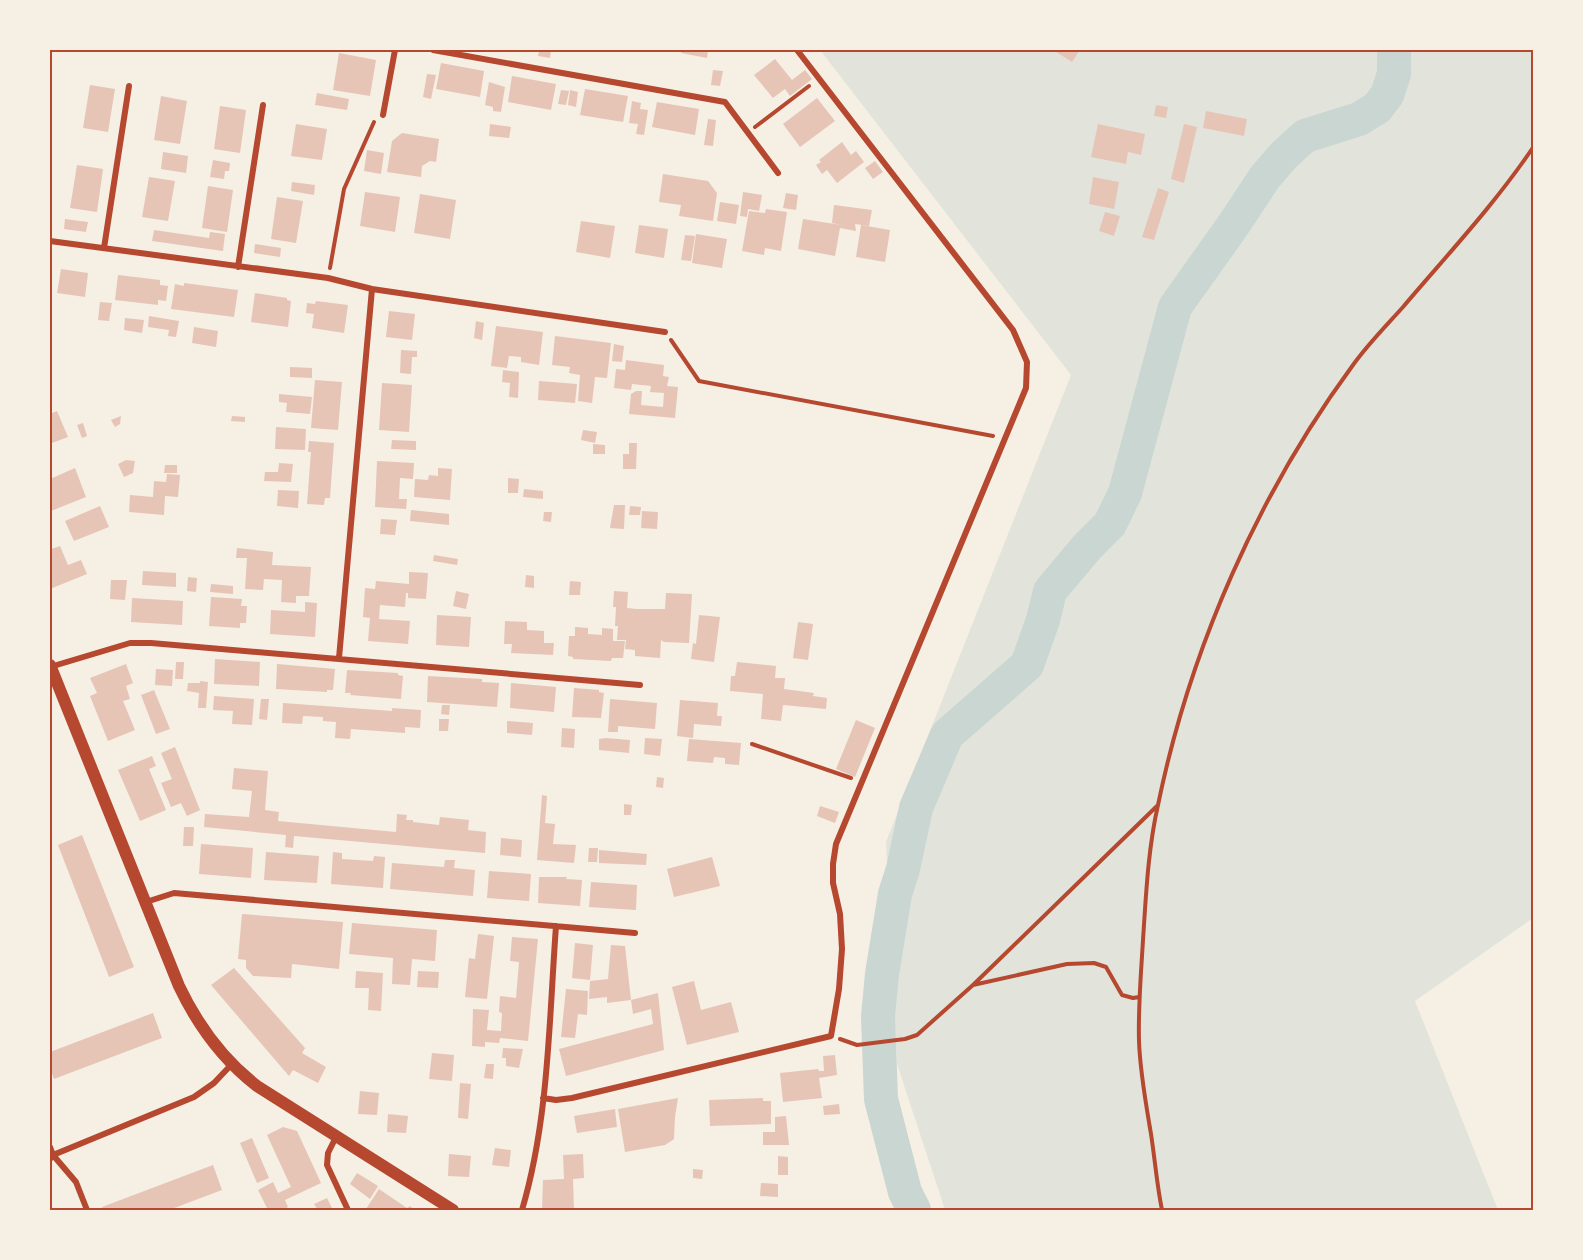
<svg xmlns="http://www.w3.org/2000/svg" width="1583" height="1260" viewBox="0 0 1583 1260" font-family="Cabin,sans-serif">
<rect width="100%" height="100%" fill="#f6efe4"/>
<path fill="#e2e4dc" d="M820,50H1533V918L1415,1001L1498,1210H945L897,1064L886,842L1071,375Z"/>
<g fill="none" stroke-linecap="round" stroke-linejoin="round">
<path stroke="#c9d6d2" stroke-width="34" d="M914,1210L905,1192L881,1099L878,1016L882,974L895,894L903,869L916,808L947,735L1027,665L1043,620L1050,591L1087,547L1110,524L1125,493L1175,307L1234,224L1265,177L1284,155L1305,136L1359,119L1377,108L1387,95L1394,74V50"/>
</g>
<path fill="#e6c5b7" d="M539,50H551L550,58L538,56Z
M682,50H708L707,58L681,53Z
M1053,50H1080L1072,62Z
M339,53L376,60L370,96L333,90Z
M775,59L792,80L805,70L812,79L790,96L785,89L773,98L754,75Z
M441,63L484,71L480,97L436,89Z
M713,70L723,71L720,86L711,85Z
M427,74L436,75L431,99L423,97Z
M512,76L556,84L551,110L508,102Z
M489,82L505,87L501,112L493,111V107L485,105Z
M90,85L115,89L108,132L83,128Z
M585,89L628,96L623,122L580,115Z
M561,90L569,91L566,105L558,104Z
M570,90L578,92L576,107L568,105Z
M317,93L349,99L347,110L315,105Z
M161,96L187,101L180,144L154,140Z
M817,98L835,121L800,147L783,124Z
M632,101L641,103L640,109L648,110L644,135L636,134L638,124L629,123Z
M657,102L699,109L695,135L652,127Z
M1156,105L1168,107L1166,118L1154,116Z
M220,106L246,110L240,153L214,149Z
M1206,111L1247,119L1244,136L1203,128Z
M708,119L716,120L713,146L704,145Z
M296,124L327,129L322,160L291,156Z
M490,124L511,127L509,138L489,136Z
M1098,124L1145,134L1141,155L1128,152L1126,164L1091,157Z
M1184,124L1197,127L1184,183L1171,179Z
M402,133L439,139L436,162L430,161L422,166L421,177L387,172L392,141Z
M842,142L851,155L856,151L864,162L837,183L827,170L822,174L816,165L821,162L819,160Z
M367,150L384,153L381,174L364,171Z
M163,152L188,156L186,173L161,169Z
M213,160L230,163L229,171H225L224,179L210,177Z
M875,161L883,172L873,179L865,168Z
M77,165L103,169L97,212L70,208Z
M663,174L708,181L717,193L713,221L679,216L681,205L659,202Z
M149,177L175,181L168,221L142,217Z
M1093,177L1119,182L1114,209L1089,204Z
M292,182L315,185L314,195L291,191Z
M208,186L233,190L227,232L202,228Z
M1158,188L1169,192L1154,240L1142,237Z
M365,192L400,197L395,232L360,226Z
M743,192L762,195L759,211L748,209L747,217L740,216Z
M786,193L798,195L796,210L783,208Z
M420,194L456,200L450,239L414,233Z
M277,197L303,201L296,243L271,239Z
M720,202L739,205L736,224L717,221Z
M834,205L872,210L869,226L855,224L856,231L840,228L835,256L798,249L803,219L841,225L832,223Z
M766,209L787,212L781,251L765,248L764,255L742,251L749,211L765,213Z
M1105,212L1120,216L1114,236L1099,231Z
M65,219L88,222L86,232L64,229Z
M581,221L615,226L610,258L576,252Z
M639,225L668,229L664,258L635,253Z
M861,225L890,230L885,262L856,257Z
M154,230L209,238L210,232L225,234L223,251L152,241Z
M696,234L727,239L722,268L692,263Z
M685,235L695,236L691,261L681,260Z
M255,244L281,248L280,257L254,253Z
M61,269L88,273L85,297L57,293Z
M118,275L160,280V285L168,286L166,301L158,300V305L115,300Z
M184,283L238,290L234,317L171,309L175,284L184,286Z
M255,293L287,298V300L291,301L288,327L251,322Z
M316,301L348,305L344,333L312,328L314,314L306,313L307,303L315,304Z
M100,302L112,303L109,321L98,320Z
M389,311L415,314L412,340L386,337Z
M149,316L179,321L176,337L168,336L169,330L148,327Z
M125,318L144,320L142,333L124,330Z
M476,321L484,323L482,340L474,338Z
M496,326L543,332L539,365L521,362V357L509,356L507,368L491,366Z
M194,327L218,331L216,347L192,343Z
M555,336L611,343L607,378L595,377L592,403L578,401L580,375L569,373L570,367L552,365Z
M614,344L624,346L622,362L612,361Z
M401,350L417,351V357H412L411,374L400,373Z
M626,360L664,365L663,376L669,377L667,386L678,387L675,418L629,414L631,394L636,391H642L641,405L663,407L664,393L650,392L651,386L632,384L631,390L614,388L616,369L625,370Z
M290,367L312,368V378L290,377Z
M503,370L519,372L518,398L509,397L510,383L502,382Z
M315,380L342,382L338,430L311,428Z
M539,381L577,384L575,403L538,400Z
M382,383L412,385L409,432L379,430Z
M279,394L312,397L310,414L286,412L287,403L279,402Z
M57,411L68,437L52,443L50,440V414Z
M121,416L120,424L115,427L111,420Z
M232,416L245,417V422L231,421Z
M83,423L87,436L82,438L77,425Z
M276,427L306,429L305,450L275,449Z
M583,430L597,432L595,443L581,440Z
M392,440L416,441V450L391,449Z
M309,441L334,443L330,498H325L324,505L307,504L311,452H308Z
M629,443H637L636,469H623V454H629Z
M593,444L605,445V454H593Z
M126,460L135,461L133,473L124,477L118,464Z
M377,461L414,463L413,479L400,478L399,499H407L406,509L375,507Z
M279,463L293,464L291,482L264,481L265,472H278Z
M165,465H177V473H164Z
M75,468L86,497L51,511L50,479Z
M438,468L452,469L450,500L414,497L415,479L428,480L429,475L438,476Z
M167,474L180,475L178,497L165,496L164,515L129,512L130,495L153,497L154,481L166,482Z
M508,478L519,479L518,493H508Z
M524,489L543,491V499L523,497Z
M278,490L299,491L298,508L277,506Z
M614,505H625L624,529L610,528Z
M100,506L109,527L74,541L65,521Z
M630,506L641,507L640,515H629Z
M411,510L449,514V525L410,521Z
M642,511L658,512L657,529L641,528Z
M544,512H552L551,522L543,521Z
M381,519L397,520L395,535L380,534Z
M50,545L51,549L60,546L68,565L81,560L87,574L50,589Z
M237,548L273,552L272,565L311,567L309,596H296V603L281,602L282,580L264,579L263,590L245,589L247,558H236Z
M434,555L458,559L457,565L433,561Z
M143,571L176,573V587L142,585Z
M409,572L428,573L426,599L408,598V593H406L405,607L380,605L379,619L410,621L408,644L368,641L370,618L363,617L365,588L375,589L376,581L409,584Z
M526,575L534,576V588L525,587Z
M188,577L197,578L196,592L187,591Z
M111,580H127L125,600L110,599Z
M570,581L581,582L580,595H569Z
M211,584L233,586V594L210,592Z
M456,591L469,594L466,609L453,606Z
M614,591L628,592L627,608L637,609H665L666,593L692,594L689,643L664,642L661,640L660,658L635,656V650L625,649L626,640H617L618,626H615L616,607H613Z
M211,597L242,599L241,606H247L246,623H240V628L209,626Z
M132,598L183,601L182,625L131,622Z
M305,602L317,603L315,637L270,634L271,610L305,612Z
M437,615L471,617L469,647L436,645Z
M699,615L720,617L714,662L691,659L693,643L696,644Z
M505,621L527,622V630L544,631V643H554L553,655L511,653L512,644H504Z
M798,622L813,624L808,660L793,658Z
M575,627L588,628V634L602,635V628L613,629V641H625L623,658H612L611,661L573,659V657L568,656L569,636H575Z
M215,659L260,662L259,686L214,684Z
M176,662H184L183,679H175Z
M737,662L776,666L775,678H785L784,689L814,693L813,696L827,698L826,709L783,705L781,721L761,719L763,694L730,691L731,676H735Z
M126,664L133,683L126,686L130,699L123,701L135,730L108,741L90,696L97,693L90,678Z
M277,664L335,669L333,690H327V692L276,689Z
M156,669L173,670L172,686L155,685Z
M347,670L398,673V675L403,676L401,699L350,695L351,693H345Z
M428,676L482,679V682L499,683L497,707L427,702Z
M200,681L208,682L206,708H198L199,693L187,691L188,683H200Z
M511,683L556,687L554,712L510,708Z
M574,688L599,690V692L604,693L601,718L572,717Z
M154,690L170,729L156,734L141,695Z
M214,696L254,699L252,725L232,724L233,711L213,710Z
M261,699H269L267,720L259,719Z
M610,699L657,703L655,729L618,726V732H608Z
M680,700L718,703L717,716H722L721,726L694,724L693,738L677,736Z
M283,703L392,711V708L421,710L420,728L405,727V733L351,729L350,739L335,738L336,722L323,721V717L303,716L302,724L282,723Z
M442,705H450L449,715L441,714Z
M439,719H449L448,731H439Z
M856,720L875,728L855,777L836,769Z
M507,721L533,723L532,735L507,733Z
M562,728L575,729L574,748L561,747Z
M606,738L630,740L629,753L599,750V739Z
M645,738L662,739L660,756L644,754Z
M689,739L741,743L739,765L725,764V758L714,757L713,763L687,761Z
M175,747L200,810L187,816L181,803L171,807L161,783L172,779L161,753Z
M152,756L156,766L149,769L166,810L140,821L118,770Z
M234,768L268,771L265,810L279,812L278,821L396,832L397,814L407,815L406,820H413V822L439,825L440,817L469,820L468,830L486,832L485,853L294,836L293,848L285,847L286,835L204,827L205,814L249,817L252,791L232,789Z
M657,777L664,778L663,788L656,787Z
M542,795L547,796L545,823L555,824L553,844L576,845L574,863L537,860Z
M624,804L632,805L631,815H624Z
M820,806L839,812L835,823L817,816Z
M184,827H194L193,846H183Z
M82,835L134,967L109,977L58,845Z
M501,838L522,840L521,857L500,855Z
M201,844L253,848L251,878L199,874Z
M589,848H598L597,862H588Z
M599,850L647,854L646,865L599,863Z
M266,852L319,856L317,883L264,880Z
M333,852L342,853V859L373,861L374,856L385,857L383,888L331,884Z
M712,857L720,886L674,897L667,869Z
M445,860H455L454,868L475,870L473,896L390,889L392,863L444,867Z
M489,871L531,874L529,901L487,898Z
M539,877H567L566,879L582,880L580,906L538,903Z
M591,882L637,885L636,910L589,907Z
M242,914L343,922L339,969L292,964L291,978L253,976L246,968V960L238,959Z
M352,923L437,930L435,961L412,959L410,985L392,984L393,958L349,954Z
M478,934L494,936L487,999L465,997L469,958L475,959Z
M512,937L538,939L528,1041L500,1038L499,1043L485,1042V1047L472,1046L473,1009L489,1010L487,1030L501,1031L502,1013L499,1012L500,996L516,998L519,962L510,961Z
M575,943L593,945L590,980L572,978Z
M611,945L625,946L631,1000L658,993L664,1050L566,1076L559,1049L653,1024L651,1009L633,1014L631,1000L607,1003V997L589,999L590,981L608,979Z
M234,968L305,1048L302,1053L326,1067L318,1083L293,1070L289,1076L211,985Z
M356,971L383,973L381,1011L368,1010L369,988H355Z
M418,971L439,972L438,988L417,987Z
M694,981L701,1010L731,1002L739,1032L687,1045L672,987Z
M566,989L588,991L587,1015L578,1014L575,1038L561,1037Z
M153,1013L162,1038L54,1079L50,1068V1052Z
M503,1048L523,1049L519,1068L506,1066V1058H502Z
M432,1053L454,1055L452,1081L429,1079Z
M835,1055L837,1075L819,1078L822,1098L783,1102L780,1073L818,1069L819,1071H824L823,1056Z
M486,1064H494L493,1079L484,1078Z
M460,1083L471,1084L468,1119L458,1118Z
M360,1091L379,1093L377,1115L358,1114Z
M678,1098L675,1117L674,1139L665,1145L625,1152L618,1109Z
M763,1098V1101H771V1124L710,1126L709,1100Z
M839,1104L840,1114L824,1115L823,1106Z
M615,1109L617,1127L577,1133L574,1116Z
M388,1114L408,1116L406,1133L387,1132Z
M786,1116L789,1145H763V1132H775V1117Z
M283,1127L297,1131L321,1183L285,1200L288,1207L283,1210H268L258,1190L273,1182L278,1193L291,1187L267,1135Z
M252,1138L269,1178L257,1183L240,1143Z
M495,1148L511,1150L509,1167L492,1165Z
M449,1154L471,1156L469,1177L448,1176Z
M583,1154L584,1178L573,1179L574,1210H542L543,1180L564,1179L563,1155Z
M778,1156L788,1157V1175H778Z
M213,1165L222,1190L169,1210H103L102,1207Z
M693,1169L703,1170L702,1179L693,1178Z
M357,1173L378,1186L370,1199L350,1184Z
M761,1183L778,1184V1197L760,1196Z
M379,1189L407,1208L410,1206L415,1210H369L366,1209Z
M327,1198L333,1210H318L314,1204Z"/>
<g fill="none" stroke-linecap="round" stroke-linejoin="round">
<path stroke="#b5482f" stroke-width="4" d="M755,127L809,86
M330,268L344,189L374,122
M671,340L699,381L993,436
M752,744L851,778
M973,985L1157,806
M840,1039L857,1045L905,1039L917,1035L973,985L1067,964L1094,963L1106,967L1122,995L1133,998L1139,997
M1162,1210C1157,1186 1155,1160 1151,1134C1146,1104 1140,1072 1139,1041C1138,1007 1141,974 1143,940C1146,895 1148,849 1158,805C1190,649 1258,494 1353,365C1368,344 1386,326 1403,307C1448,254 1495,204 1534,146"/>
<path stroke="#b5482f" stroke-width="6" d="M433,50L725,102L778,173
M383,115L395,50
M50,241L328,278L372,289L665,332
M104,248L129,86
M238,267L263,105
M339,658L372,289
M50,667L130,643H151L640,685
M146,902L174,893L635,933
M543,1098L556,1100L572,1098L831,1036L839,989L842,949L840,914L833,883V864L836,844L1026,388L1027,362L1013,330L797,50
M336,1137L328,1153L327,1165L348,1210
M50,1147L53,1155L76,1182L87,1210
M50,1159L53,1155L194,1097L214,1083L231,1065
M522,1210C549,1119 549,1020 556,926"/>
<path stroke="#b5482f" stroke-width="12" d="M50,665L179,986C198,1026 222,1059 257,1086L453,1210"/>
</g>
<rect width="1583" height="1260" fill="none" stroke="#f6efe4" stroke-width="102"/>
<rect x="51" y="51" width="1481" height="1158" fill="none" stroke="#b5482f" stroke-width="2"/>
</svg>
